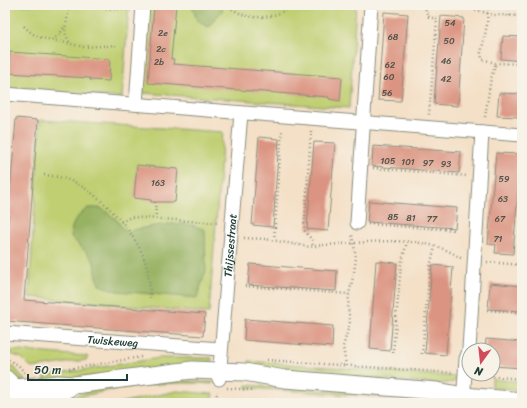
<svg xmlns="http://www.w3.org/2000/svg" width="527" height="408" viewBox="0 0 527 408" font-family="Sriracha,sans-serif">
<rect width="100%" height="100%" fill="#f7f3e8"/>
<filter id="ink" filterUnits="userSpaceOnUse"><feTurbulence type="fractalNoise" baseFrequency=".025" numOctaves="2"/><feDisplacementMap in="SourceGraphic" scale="8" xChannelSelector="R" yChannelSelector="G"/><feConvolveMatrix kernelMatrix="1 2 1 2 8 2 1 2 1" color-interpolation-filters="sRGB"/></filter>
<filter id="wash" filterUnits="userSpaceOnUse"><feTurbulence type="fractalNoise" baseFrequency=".012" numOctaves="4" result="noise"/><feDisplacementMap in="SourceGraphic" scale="16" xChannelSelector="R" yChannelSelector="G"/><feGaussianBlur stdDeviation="0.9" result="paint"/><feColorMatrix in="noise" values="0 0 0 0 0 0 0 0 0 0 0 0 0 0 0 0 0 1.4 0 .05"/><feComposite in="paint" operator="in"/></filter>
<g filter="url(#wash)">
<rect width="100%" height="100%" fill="#f4e0c7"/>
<path fill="#c0cf72" stroke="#708653" d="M11,5H129L122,98L5,88V61Z
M149,5H356L349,108L143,93Z
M40,120L223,132L209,313L29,297Z
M7,350L86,356L88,357L86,360L32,368L22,358L8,353Z
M159,358H212L210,364L45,381V376Z
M249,361L458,377L454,382L440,384L249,368Z
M5,363L15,368L26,382L14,380L5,373Z
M492,379L522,382V391L492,387Z
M168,380L213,382L212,384C172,381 131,385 92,394C77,397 65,403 50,403L95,389Z
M247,385L356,392L448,401L247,388Z
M177,391L213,394L211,403H119Z"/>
<path fill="#98b264" stroke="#5c784c" d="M192,5H223L222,11L208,27L197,21Z
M88,208H101L116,219L125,231C151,228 180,217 205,230L206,270L197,298L117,291L99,285L93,259L71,237C71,223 77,216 88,208Z"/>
<g id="blocks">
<path fill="#dc9482" d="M154,5H176L171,59H174L173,64L342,77L340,101L329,99V97L148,83Z
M384,12L408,14L401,101L378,100Z
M441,16L464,18L458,106L434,104Z
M503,36L522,37V61L501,59Z
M10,52L110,59L109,81L90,80V78L8,73Z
M499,93L522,94V112L519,111L518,117L497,116Z
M16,118L38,120L24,300L205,314L203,336L5,321V258Z
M259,137L279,139L273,227L252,225Z
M314,142L335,143L328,231L307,229Z
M373,146L461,152L459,173L372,166Z
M496,153L521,154L513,254L495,253L496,245L488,244Z
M137,165L178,169L175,202H151V200L134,198Z
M369,201L457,208L455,228L367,222Z
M376,261L397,263L390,351L370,349Z
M250,264L337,271L336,291L248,285Z
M432,265L453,267L446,355L425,353Z
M490,283L522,286L521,311L488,309Z
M245,319L333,326L332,347L244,340Z
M486,339L522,342V368L493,366V350H485Z"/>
</g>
</g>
<g filter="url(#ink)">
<use href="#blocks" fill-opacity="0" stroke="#8a8e7e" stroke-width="1"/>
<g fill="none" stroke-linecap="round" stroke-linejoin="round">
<defs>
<g id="minor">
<path d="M5,94L522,135"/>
<path d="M136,104L143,5"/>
<path d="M357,223L371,5"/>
<path id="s1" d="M5,333L220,349"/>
<path d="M469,350L482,132"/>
<path id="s2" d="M219,379L241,113"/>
<path d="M463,403L466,359L469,351"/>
</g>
<path id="major" d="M5,378L15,388L17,399
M15,388L58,384L74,385L192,370L244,372L285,379L437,391L464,396L522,401
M29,403L52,397L74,385"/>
</defs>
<use href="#minor" stroke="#8a8e7e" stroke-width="15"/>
<use href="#major" stroke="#8a8e7e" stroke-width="19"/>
<path stroke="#8a8e7e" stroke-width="2.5" stroke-dasharray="1 3" stroke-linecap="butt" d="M58,5L131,10
M225,5C231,8 238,13 244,15C260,20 281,16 292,5
M425,5L426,12L429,17L437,19L429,115
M460,5L493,15L522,16
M488,5L487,25L481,53L482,59L495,63L522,64
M68,6C70,22 59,28 71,44L84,47L119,45
M510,16V5
M24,26C32,35 40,38 52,40L60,34L64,27
M52,40L71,44
M485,117L491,78L496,63
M311,131L304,230L312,240L313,247
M373,168L468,176
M44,175C55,176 66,178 76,183C103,197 136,233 145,261C149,273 150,285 150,298
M155,202L156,218
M121,222L131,217L219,223
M368,224L455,230
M244,238L265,239L310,247L322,245C366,244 423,231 462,259
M274,240L282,129
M487,262L522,265
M245,286L349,294
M487,310L522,313
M393,353L401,265L407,242
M422,354L430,266L435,247
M5,358L18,365L25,373
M267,360L454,373
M346,366L343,347L350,322L348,307L349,294L354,273L356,257L352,235
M69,369L141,357
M477,375L522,379
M227,388L254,390
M216,403L217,391"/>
<use href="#minor" stroke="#fff" stroke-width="13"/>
<use href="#major" stroke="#fff" stroke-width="17"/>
</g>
</g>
<g text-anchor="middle" stroke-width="3" stroke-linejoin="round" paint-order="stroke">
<g font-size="9" fill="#4e5348">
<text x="450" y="26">54</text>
<text x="163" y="36">2e</text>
<text x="393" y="40">68</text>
<text x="449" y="44">50</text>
<text x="161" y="52">2c</text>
<text x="446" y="64">46</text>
<text x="159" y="65">2b</text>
<text x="390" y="68">62</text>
<text x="389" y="80">60</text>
<text x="446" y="82">42</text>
<text x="387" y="96">56</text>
<text x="388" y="164">105</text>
<text x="408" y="165">101</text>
<text x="428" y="166">97</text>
<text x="446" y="167">93</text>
<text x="504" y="182">59</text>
<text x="158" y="186">163</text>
<text x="503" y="202">63</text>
<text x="393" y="220">85</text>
<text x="411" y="221">81</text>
<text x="432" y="222">77</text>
<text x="500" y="222">67</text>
<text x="498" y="242">71</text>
</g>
<g font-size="11" fill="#1f3d34" stroke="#f7f3e8">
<text dy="4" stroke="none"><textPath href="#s2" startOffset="134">Thijssestraat</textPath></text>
<text dy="4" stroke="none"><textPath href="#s1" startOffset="108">Twiskeweg</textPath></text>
</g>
</g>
<rect width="527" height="408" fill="none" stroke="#f7f3e8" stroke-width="20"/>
<g transform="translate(481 362) rotate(195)"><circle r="19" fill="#f7f3e8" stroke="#a1aaa0"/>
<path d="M0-3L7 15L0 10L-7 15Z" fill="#d1495b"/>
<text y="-6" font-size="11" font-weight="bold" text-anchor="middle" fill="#1f3d34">N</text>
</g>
<path d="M28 374v6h99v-6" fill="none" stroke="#1f3d34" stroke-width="2"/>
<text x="34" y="374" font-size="12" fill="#1f3d34" stroke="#f7f3e8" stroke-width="3" paint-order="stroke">50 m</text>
</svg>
